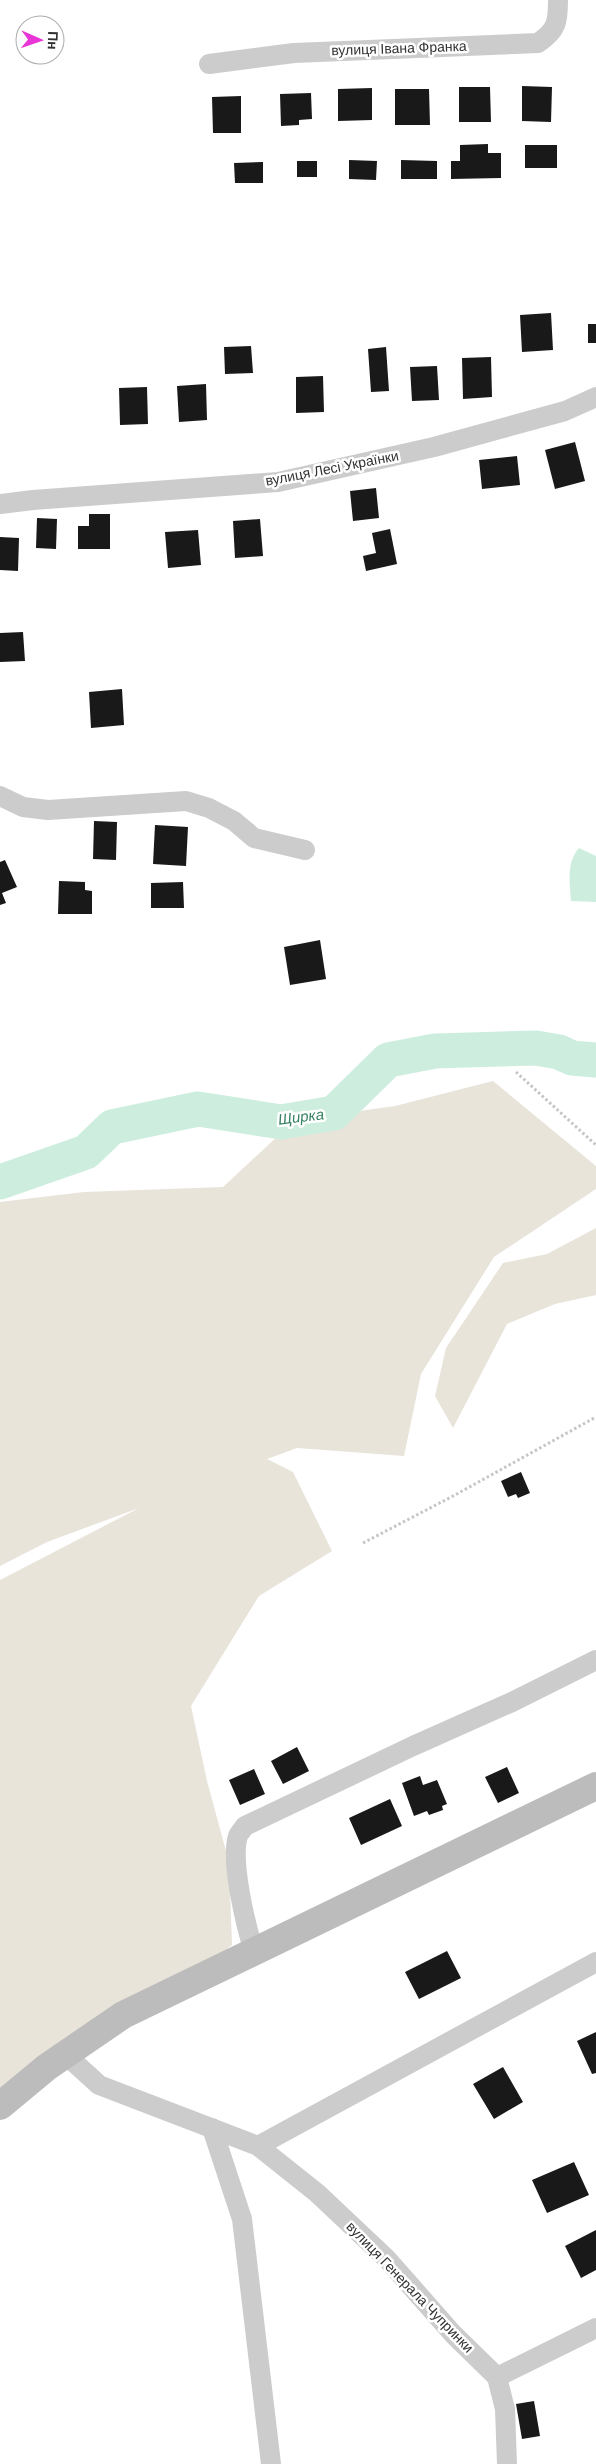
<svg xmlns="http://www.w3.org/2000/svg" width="596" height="2464" viewBox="0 0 596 2464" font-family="'DM Sans',sans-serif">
<rect width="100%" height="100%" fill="#fff"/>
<path fill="#e9e4da" d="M493,1081L596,1166V1189L494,1257L421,1374L404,1456L297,1448L267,1459L293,1472L332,1551L259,1596L191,1706L207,1781L229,1862L232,1945L213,1960L0,2091V1580L139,1508L47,1542L0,1566V1202L84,1192L223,1187L295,1120L395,1106Z
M596,1228V1295L555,1304L507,1324L453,1428L435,1396L446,1348L503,1263L547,1254Z"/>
<path fill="#cdeedf" d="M579,848L596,856V902L571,901C570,882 566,863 579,848Z"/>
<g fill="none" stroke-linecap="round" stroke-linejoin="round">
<path stroke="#cdeedf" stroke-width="35" d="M0,1182L86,1152L112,1127L198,1109L281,1122L334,1113L388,1060L435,1051L536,1048L559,1052L572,1058L596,1060"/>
</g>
<path fill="#191919" d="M522,86L552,87L551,122L522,121Z
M459,87H490L491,122H459Z
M372,88V120L338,121V89Z
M395,89H429L430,125H395Z
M311,93L312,119L299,120V125L281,126L280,94Z
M241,96V133H213L212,97Z
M488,144V153H501V178L451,179V161H460V145Z
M525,145H557V168H525Z
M349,160L377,161L376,180L349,179Z
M401,160L437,161V179H401Z
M297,161H317V177H297Z
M263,162V183H235L234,163Z
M551,313L553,350L522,352L520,315Z
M588,324H596V343H588Z
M251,346L253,373L225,374L224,347Z
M386,347L389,391L371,392L368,349Z
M491,357L492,397L463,399L462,358Z
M437,366L439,400L412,401L410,367Z
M323,376L324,412L296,413V377Z
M206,384L207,420L179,422L177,386Z
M147,387L148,424L120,425L119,388Z
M575,442L585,481L555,489L545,450Z
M517,456L520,485L482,489L479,460Z
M376,488L379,518L353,521L350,491Z
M89,514H110V549H78V526H89Z
M37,518L57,519L56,549L36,548Z
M260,519L263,556L235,558L233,521Z
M390,529L397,564L366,571L363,556L376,553L372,533Z
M198,530L201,565L168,568L165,532Z
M0,537L19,538L18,571L0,570Z
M23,632L25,661L0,662V633Z
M122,689L124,725L91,728L89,692Z
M94,821L117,822L116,860L93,859Z
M155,825L188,827L186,866L153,864Z
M5,860L17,887L2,893L6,903L0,905V862Z
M59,881L85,882V890L92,891V914H58Z
M183,882L184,908H151V883Z
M320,940L326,979L290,985L284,947Z
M521,1472L530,1493L518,1498L516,1494L508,1497L501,1481Z
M297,1747L309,1771L283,1784L271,1761Z
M507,1767L519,1793L498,1803L485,1777Z
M254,1769L265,1794L240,1805L229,1780Z
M420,1776L423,1785L437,1780L447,1804L442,1806L443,1810L429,1815L427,1811L414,1816L402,1783Z
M390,1799L402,1826L361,1845L349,1818Z
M447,1951L461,1978L419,1999L405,1972Z
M596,2032V2073L592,2074L577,2041Z
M503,2067L523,2102L494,2119L473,2084Z
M574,2162L589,2195L547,2213L532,2180Z
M596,2230V2270L581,2278L565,2246Z
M534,2401L540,2436L522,2439L516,2404Z"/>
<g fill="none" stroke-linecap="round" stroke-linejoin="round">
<path stroke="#c6c6c6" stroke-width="3" stroke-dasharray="2.5 2.5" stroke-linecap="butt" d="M516,1072L596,1145
M363,1543L455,1495L596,1417"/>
<path stroke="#ccc" stroke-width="20" d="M209,64L294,53L538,43C557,30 558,22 558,0
M0,504L33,500L278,482L434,447L565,411L596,397
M0,796L23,807L48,810L186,801L209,808L234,821L254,838L305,850
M254,1952C246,1926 230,1861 238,1836C239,1833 243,1829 245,1826L413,1746L512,1702L596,1660
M65,2054L99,2085L258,2146L317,2193L387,2259L453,2334L497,2377L505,2409L507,2464
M212,2128L242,2219L271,2464
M258,2146L596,1962
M497,2377L596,2328"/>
<path stroke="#bcbcbc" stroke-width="28" d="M0,2106L47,2067L123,2015L596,1786"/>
</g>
<g text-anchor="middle" stroke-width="5" stroke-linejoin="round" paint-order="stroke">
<g font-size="14" fill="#323232" stroke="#fff">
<text transform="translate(399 48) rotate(-2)" y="5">вулиця Івана Франка</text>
<text transform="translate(332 468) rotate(-11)" y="5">вулиця Лесі Українки</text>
<text transform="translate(410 2287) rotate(46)" y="5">вулиця Генерала Чупринки</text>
</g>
<g font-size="15" font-style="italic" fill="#368261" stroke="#fff">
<text transform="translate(301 1117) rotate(-7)" y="5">Щирка</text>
</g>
</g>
<g transform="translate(40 40) rotate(92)"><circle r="24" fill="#ffffff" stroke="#adadad"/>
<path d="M0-4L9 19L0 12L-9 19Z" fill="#e835d7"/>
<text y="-8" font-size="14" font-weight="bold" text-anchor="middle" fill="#323232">Пн</text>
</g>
</svg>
